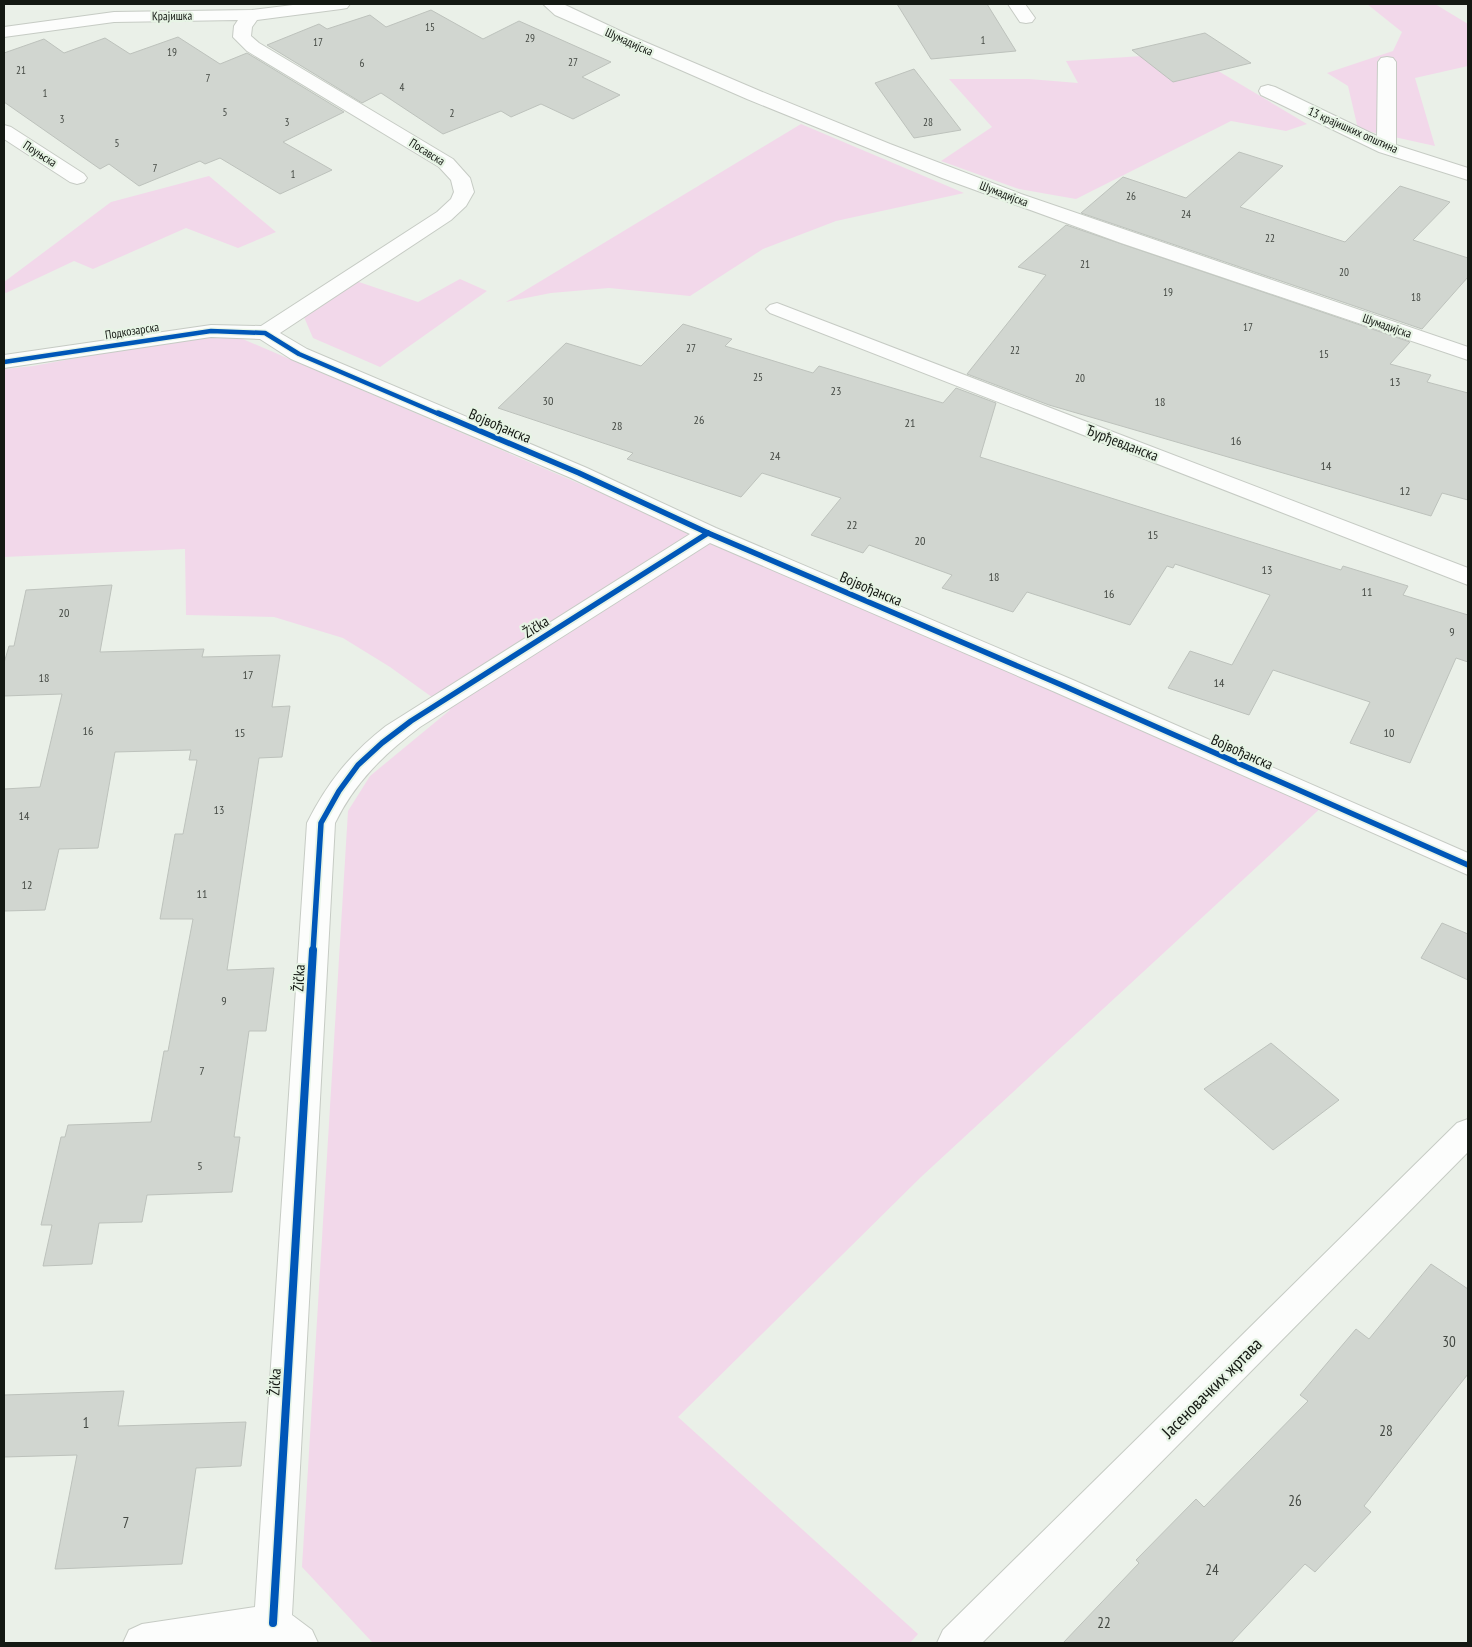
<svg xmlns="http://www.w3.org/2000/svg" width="1472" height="1647" viewBox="0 0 1472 1647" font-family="'PT Sans Narrow',sans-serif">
<rect width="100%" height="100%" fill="#eaf0e8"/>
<path fill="#f2d8ea" d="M1367,4H1435L1468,24V66L1415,78L1435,146L1358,129L1348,86L1327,73L1393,51L1402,32Z
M1188,53L1307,124L1286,131L1231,121L1076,199L1019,189L941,161L992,127L949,79H1029L1078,83L1066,61Z
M801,124L964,193L836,221L763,249L690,296L609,288L551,293L506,302Z
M209,176L276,232L238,248L186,228L93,269L74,261L6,293L4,292V282L111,202Z
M460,279L487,291L380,367L313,338L304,317L356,281L418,302Z
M238,337L1325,804L921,1177L678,1417L918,1634L910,1643H373L302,1567L348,811L370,776L450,710L390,667L343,638L274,617L186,615L185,549L4,557V369L33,366L184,338Z"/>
<path fill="#d1d6d0" stroke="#bdc2bc" d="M897,4H987L1016,51L931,59Z
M431,10L483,39L519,21L611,62L582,77L620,95L573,119L541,104L511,117L501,111L443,134L381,93L362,103L267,45L319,24L327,29L370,15L386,27Z
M1205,33L1251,63L1173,82L1132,50Z
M178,37L220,64L247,53L344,112L283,142L332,170L280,194L220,158L205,164L200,161L139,186L109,164L100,169L4,102V53L44,39L64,53L105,38L130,54Z
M914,69L961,130L914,138L875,83Z
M1239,152L1283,166L1240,207L1345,242L1400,186L1450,202L1413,240L1468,258V277L1422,329L1081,213L1123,177L1186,198Z
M1066,225L1410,342L1390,364L1431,375L1427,382L1468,393V500L1442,493L1431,516L1049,405L967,374L1046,275L1018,267Z
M683,324L732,339L725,346L813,373L819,366L943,403L956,388L996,403L980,457L1341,570L1343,566L1408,586L1403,595L1468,615V662L1456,658L1410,763L1350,743L1370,702L1273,670L1249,715L1168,688L1190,651L1232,665L1270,595L1175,564L1173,568L1167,566L1130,625L1027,592L1013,612L942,588L952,575L869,545L863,553L811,535L841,498L762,473L741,497L627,459L633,453L498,408L566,343L641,366Z
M112,585L100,652L204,649L202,657L280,655L272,707L290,706L282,757L259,758L227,970L274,968L266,1031H249L234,1137H240L232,1192L147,1195L142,1222L99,1223L92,1264L43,1266L52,1225H41L61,1137H65L68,1125L151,1122L164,1051H168L193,919H160L175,834H183L197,760H189L191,750L115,752L98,848L59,849L45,910L4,911V789L40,787L62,694L4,696V663L9,646H14L26,590Z
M1442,923L1468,934V980L1421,958Z
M1271,1043L1339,1100L1273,1150L1204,1089Z
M1431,1264L1468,1289V1374L1364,1506L1371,1512L1315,1572L1305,1564L1231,1643H1063L1139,1563L1136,1560L1196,1499L1204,1507L1308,1401L1300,1395L1356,1329L1369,1339Z
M124,1391L118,1426L246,1422L241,1466L196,1468L182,1564L55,1569L77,1455L4,1457V1395Z"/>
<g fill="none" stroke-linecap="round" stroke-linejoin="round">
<defs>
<path id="minor" d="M301,4H350L347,8L341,9L257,20L252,27L251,36L259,43L453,159L470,178L474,192L466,206L451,220L280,333L307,349L587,468L716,528L1073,680L1468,853V875L1055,692L710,543L420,727C384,754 355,782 335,823L292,1615L312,1630L318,1643H123L129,1630L142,1624L255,1607L307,823C327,783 351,753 386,726L690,534L571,478L291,359L260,339L211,337L4,368V355L211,325L261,326L437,212L451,199L454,192L451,180L439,167L247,51L233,37L234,26L238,20L114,22L4,37V27L114,12L252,10Z
M543,4H563L631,36L760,91L890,144L1021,194L1468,347V360L1121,243L942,178L747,99L555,15Z
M1008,4H1025L1035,18L1032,22L1026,23L1020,22Z
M1387,57L1393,58L1396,62V145L1468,168V180L1379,152L1261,95L1259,91L1261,87L1268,85L1275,87L1377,136L1378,62L1381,58Z
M4,125L11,127L84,174L87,178L84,182L77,184L70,182L4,139Z
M777,303L1468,568V585L770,313L766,309L770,305Z
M1468,1119V1152L982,1643H937L943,1630L1457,1123Z"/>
</defs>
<use href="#minor" stroke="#c6cbc4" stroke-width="2"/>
<use href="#minor" fill="#fcfdfc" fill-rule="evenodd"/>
<defs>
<path id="cycleway-far2" d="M4,362L211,331L265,333L299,354L441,415"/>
<path id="cycleway-far1" d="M438,413L579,473L708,533L1064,686L1468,865
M313,951L321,823L339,791L358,765L382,743L411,721L708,533"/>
<path id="cycleway" d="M273,1623L313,950"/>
</defs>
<use href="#cycleway-far2" stroke="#e7f4e5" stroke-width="7"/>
<use href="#cycleway-far1" stroke="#e7f4e5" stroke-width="9"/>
<use href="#cycleway" stroke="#e7f4e5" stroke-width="11"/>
<use href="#cycleway-far2" stroke="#0057b8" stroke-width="4.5"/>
<use href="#cycleway-far1" stroke="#0057b8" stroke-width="5.5"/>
<use href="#cycleway" stroke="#0057b8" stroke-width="8"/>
</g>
<g text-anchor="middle" stroke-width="4.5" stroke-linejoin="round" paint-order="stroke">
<g font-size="11" fill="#444943">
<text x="430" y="31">15</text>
<text x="530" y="42">29</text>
<text x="983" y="44">1</text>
<text x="318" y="46">17</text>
<text x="172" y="56">19</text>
<text x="573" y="66">27</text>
<text x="362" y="67">6</text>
<text x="21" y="74">21</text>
<text x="208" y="82">7</text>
<text x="402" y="91">4</text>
<text x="45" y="97">1</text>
<text x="225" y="116">5</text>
<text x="452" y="117">2</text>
<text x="62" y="123">3</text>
<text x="287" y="126">3</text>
<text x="928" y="126">28</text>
<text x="117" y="147">5</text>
<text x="155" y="172">7</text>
<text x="293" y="178">1</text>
<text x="1131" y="200">26</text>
<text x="1186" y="218">24</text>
<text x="1270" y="242">22</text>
<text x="1085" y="268">21</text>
<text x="1344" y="276">20</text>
<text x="1168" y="296">19</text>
<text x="1416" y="301">18</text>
<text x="1248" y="331">17</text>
<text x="691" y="352">27</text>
<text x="1015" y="354">22</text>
<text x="1324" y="358">15</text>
<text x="758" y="381">25</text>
<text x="1080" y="382">20</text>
</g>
<g font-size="12" fill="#141913" stroke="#e7f4e5">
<text transform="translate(172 16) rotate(-1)" y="4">Крајишка</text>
<text transform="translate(629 42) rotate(24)" y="4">Шумадијска</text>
<text transform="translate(1353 130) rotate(24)" y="4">13 крајишких општина</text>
<text transform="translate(427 152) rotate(32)" y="4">Посавска</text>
<text transform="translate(40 154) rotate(33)" y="4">Поуњска</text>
<text transform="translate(1004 194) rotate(21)" y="4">Шумадијска</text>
<text transform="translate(1387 326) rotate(19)" y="4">Шумадијска</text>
<text transform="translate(132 331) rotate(-9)" y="4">Подкозарска</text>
</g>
<g font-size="12" fill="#444943">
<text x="1395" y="386">13</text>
<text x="836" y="395">23</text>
<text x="548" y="405">30</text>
<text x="1160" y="406">18</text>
<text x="699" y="424">26</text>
<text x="910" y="427">21</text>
<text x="617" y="430">28</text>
<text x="1236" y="445">16</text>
<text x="775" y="460">24</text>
<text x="1326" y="470">14</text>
<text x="1405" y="495">12</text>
<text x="852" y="529">22</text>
<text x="1153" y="539">15</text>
<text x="920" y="545">20</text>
<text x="1267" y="574">13</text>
<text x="994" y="581">18</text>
<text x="1367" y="596">11</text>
<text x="1109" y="598">16</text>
<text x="64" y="617">20</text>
<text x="1452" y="636">9</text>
<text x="248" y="679">17</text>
<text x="44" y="682">18</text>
<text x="1219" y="687">14</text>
<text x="88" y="735">16</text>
<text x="240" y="737">15</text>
<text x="1389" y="737">10</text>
<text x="219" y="814">13</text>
<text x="24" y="820">14</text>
<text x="27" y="889">12</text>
<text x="202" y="898">11</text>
<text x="224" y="1005">9</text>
<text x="202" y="1075">7</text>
<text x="200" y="1170">5</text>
</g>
<g font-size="15" fill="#141913" stroke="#e7f4e5">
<text transform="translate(500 426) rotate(23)" y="5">Војвођанска</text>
<text transform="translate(1122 443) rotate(21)" y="5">Ђурђевданска</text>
<text transform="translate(871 589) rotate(23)" y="5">Војвођанска</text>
<text transform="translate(536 627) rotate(-32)" y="5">Žička</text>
<text transform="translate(1242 752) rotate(24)" y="5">Војвођанска</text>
<text transform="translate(299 978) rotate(-87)" y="5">Žička</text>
<text transform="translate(275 1382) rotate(-87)" y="5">Žička</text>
</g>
<g font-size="15" fill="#444943">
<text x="1449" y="1347">30</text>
<text x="86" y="1428">1</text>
<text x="1386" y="1436">28</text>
<text x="1295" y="1506">26</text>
<text x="126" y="1528">7</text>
<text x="1212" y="1575">24</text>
<text x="1104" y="1628">22</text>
</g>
<g font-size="18" fill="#141913" stroke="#e7f4e5">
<text transform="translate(1212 1388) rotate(-45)" y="6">Јасеновачких жртава</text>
</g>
</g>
<rect width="1472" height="1647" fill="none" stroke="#141913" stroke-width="10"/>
</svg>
